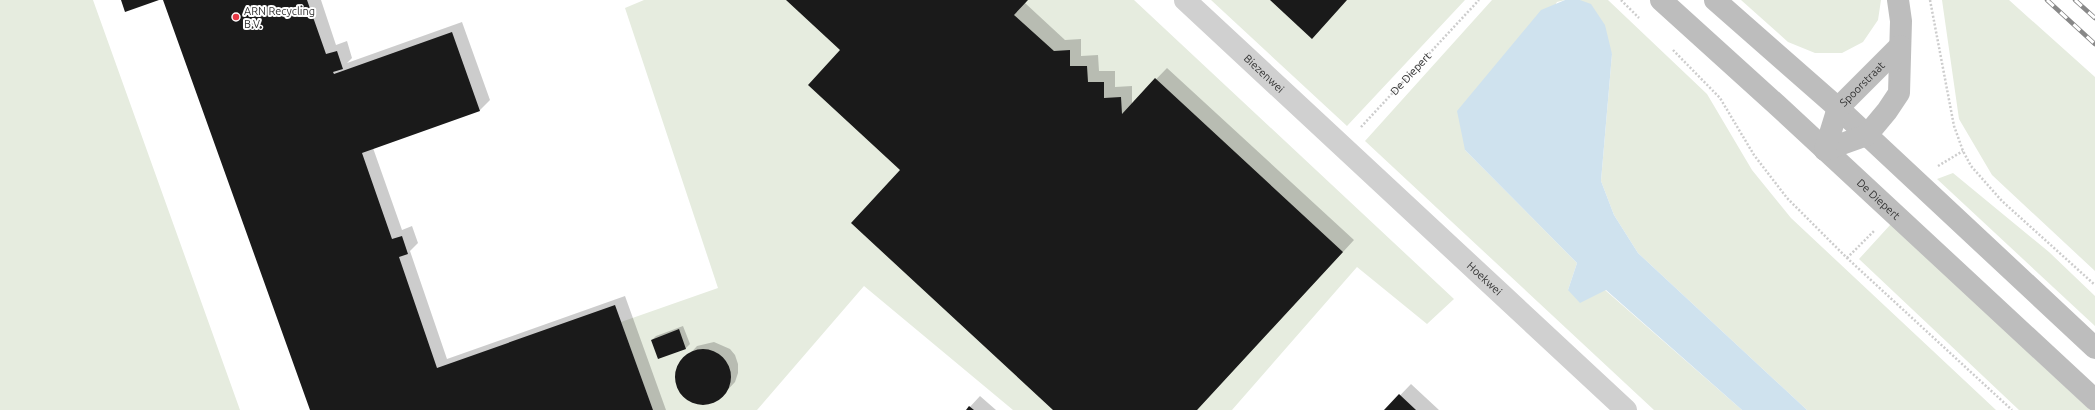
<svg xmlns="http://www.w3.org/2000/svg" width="2095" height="410" viewBox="0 0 2095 410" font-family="Ubuntu,sans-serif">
<rect width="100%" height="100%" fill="#fff"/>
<path fill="#e6ecdf" d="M0,0H93L240,410H0Z
M644,0H1134L1454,299L1427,324L1357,267L1232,410H1013L864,286L757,410H653L621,322L718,288L625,8Z
M1211,0H1465L1347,126Z
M1492,0H1565L1557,2L1465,150L1577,263L1568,290H1605L1742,410H1654L1365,141Z
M1580,0H1608L1707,94L1752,170L1791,218L1996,410H1807L1638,253L1614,215L1601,181L1612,54Z
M1741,0H1881L1878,20L1863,42L1842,53H1815L1788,42Z
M1942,0H2009L2095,77V271L1992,175L1959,119Z
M1953,173L2049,252L2095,296V326L1937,179Z
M1891,224L2090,410H2019L1859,259Z"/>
<path fill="#cfe2ee" d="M1565,0H1580L1591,4L1605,25L1612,54L1601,181L1614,215L1638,253L1807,410H1742L1606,290L1580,303L1568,290L1577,263L1465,150L1457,111L1541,10Z"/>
<path fill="#0003" d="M164,0H321L336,45L347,41L352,58L347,63L462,22L490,100L480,110L373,148L402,230L412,226L418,243L410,251L447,359L625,296L666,410H311Z
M787,0H1027L1025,3L1065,40L1081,39V56L1098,55L1099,71H1115V87L1132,86V104L1167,68L1354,240L1197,410H1055L842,50Z
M683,326L690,344L686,348L652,340L656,336Z
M714,342L730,349L735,355L738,364V373L735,382L721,397L713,402L696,403L681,393L677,384L678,367L697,346Z
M1411,384L1439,410H1386Z
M980,396L996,410H967Z"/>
<path fill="#1a1a1a" d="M121,0H159L125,12Z
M163,0H307L326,54L337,51L343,69L333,72L334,74L452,32L480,111L362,153L392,239L402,236L408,254L399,257L437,368L615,305L653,410H310Z
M786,0H1028L1014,15L1054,51L1070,50V66H1087L1088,82H1104V98L1121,97L1122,114L1155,78L1343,252L1197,410H1053L851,223L900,170L808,85L840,50Z
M1270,0H1347L1312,39Z
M679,329L686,349L658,359L651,340Z
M675 377a28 28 0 1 1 56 0a28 28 0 1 1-56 0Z
M1399,394L1416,410H1384Z
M969,406L974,410H966Z"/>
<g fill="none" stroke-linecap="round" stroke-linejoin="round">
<g stroke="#cdcdcd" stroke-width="2.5" stroke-dasharray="2 2" stroke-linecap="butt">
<path d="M1621,0L1639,18"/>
<path d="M1930,0L1954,126L1963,151L1971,166L2002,201L2095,285"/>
<path d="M1673,50L1720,98L1754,155L1787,198L1847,258L2012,410"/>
<path id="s1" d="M1361,127L1479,0"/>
<path d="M1938,166L1963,151"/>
<path d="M1847,258L1874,231"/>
</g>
<path stroke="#d0d0d0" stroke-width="22" id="s2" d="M1185,0L1626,410"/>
<g stroke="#bdbdbd" stroke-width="22">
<path id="s3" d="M1661,0L1777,105L2095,400"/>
<path d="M1715,0L1838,108L2095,348"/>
<path d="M1825,150L1867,135L1887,111L1899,93L1901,21L1898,0"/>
<path id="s4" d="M1825,150L1838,108L1900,46"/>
</g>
<defs>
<path id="rail" d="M2047,0L2095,44
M2075,0L2095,18"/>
</defs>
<use href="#rail" stroke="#888" stroke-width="4.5"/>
<use href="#rail" stroke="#fff" stroke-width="3" stroke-dasharray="9" stroke-linecap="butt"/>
</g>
<circle fill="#e63946" stroke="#fff" stroke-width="1.5" cx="236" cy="17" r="4"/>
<g text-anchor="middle" stroke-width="4" stroke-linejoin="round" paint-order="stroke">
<g font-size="11" fill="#333" stroke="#fff" text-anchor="start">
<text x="244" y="15">ARN Recycling<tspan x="244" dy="13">B.V.</tspan></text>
</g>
<g font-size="11" fill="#333" stroke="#fff">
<text dy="4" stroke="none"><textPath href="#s2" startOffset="108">Biezenwei</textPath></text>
<text dy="4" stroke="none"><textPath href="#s1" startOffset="73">De Diepert</textPath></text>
<text dy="4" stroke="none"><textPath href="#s4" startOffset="78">Spoorstraat</textPath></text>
<text dy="4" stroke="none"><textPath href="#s3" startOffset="295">De Diepert</textPath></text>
<text dy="4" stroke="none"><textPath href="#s2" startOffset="409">Hoekwei</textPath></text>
</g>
</g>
</svg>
